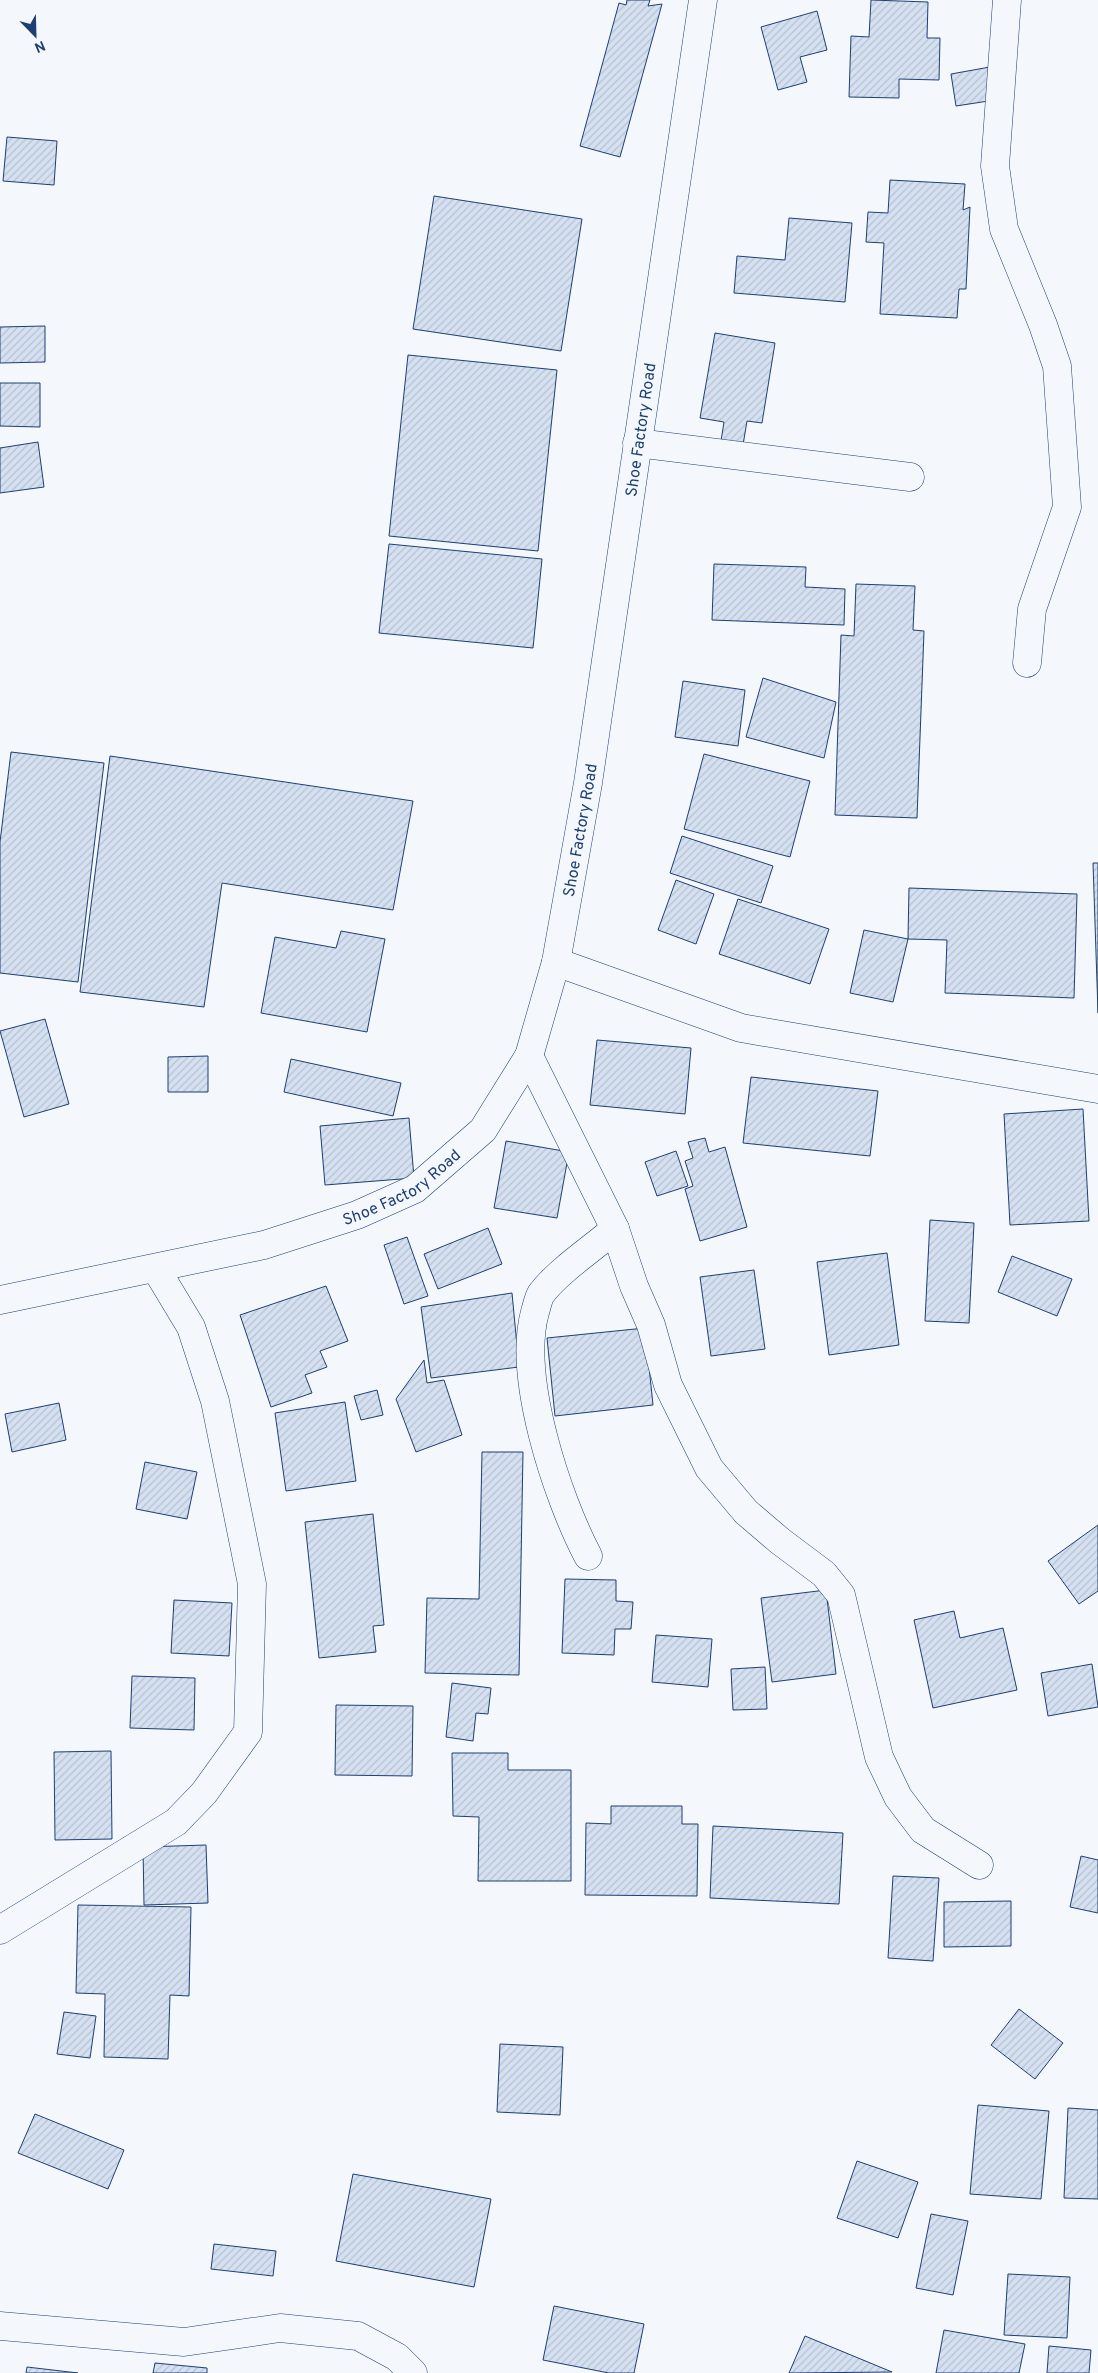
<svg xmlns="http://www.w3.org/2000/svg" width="1098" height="2373" viewBox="0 0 1098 2373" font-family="Overpass,sans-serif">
<defs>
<pattern id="building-hatch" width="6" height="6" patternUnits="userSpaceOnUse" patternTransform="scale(1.25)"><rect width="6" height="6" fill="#d5e0f0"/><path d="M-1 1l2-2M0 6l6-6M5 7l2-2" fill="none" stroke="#b6c1d1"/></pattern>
</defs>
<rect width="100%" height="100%" fill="#f4f7fb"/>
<path fill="url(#building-hatch)" stroke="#1d3f73" d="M627,0H650L648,6L662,4L620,157L580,146L619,3L626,5Z
M871,0L928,2L927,38H940L939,80L899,79V98L849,97L851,36L869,37Z
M817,11L827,50L800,57L807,82L778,90L761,27Z
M990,67L995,100L956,106L951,74Z
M7,137L57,141L54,185L3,181Z
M890,180L965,184L963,210L970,207L966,289H959L957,318L880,314L884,243L866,242L868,212L888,213Z
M434,196L582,219L561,351L413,329Z
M789,218L852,223L845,302L734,293L737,256L785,260Z
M45,326V362L0,363V327Z
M715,333L775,343L762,423L747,421L743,445L721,441L724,422L700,418Z
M408,355L557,370L538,551L389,536Z
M0,383H40V427L0,426Z
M38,442L44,487L0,493V448Z
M389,544L542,559L533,648L379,633Z
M714,564L806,567L805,587L845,589L844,625L712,620Z
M856,584L915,586L913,630L924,631L917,818L835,815L841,635L854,636Z
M763,678L836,702L824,758L746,737Z
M683,681L745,690L738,746L675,737Z
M11,752L104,763L78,982L0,973V842Z
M704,754L810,781L790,857L684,829Z
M110,756L413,801L393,910L222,883L204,1007L80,992Z
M682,836L773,866L761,903L670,873Z
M1093,863H1098V1013Z
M676,880L714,894L696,944L658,930Z
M909,888L1077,894L1074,998L945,993L947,940L908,939Z
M738,899L829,929L810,984L719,954Z
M864,930L908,939L893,1002L850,993Z
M341,931L385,939L367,1032L261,1013L275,937L336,948Z
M45,1019L69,1104L24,1117L0,1031Z
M597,1040L691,1048L685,1114L590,1105Z
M208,1056V1092H168V1057Z
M291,1059L401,1083L393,1116L284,1092Z
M751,1077L878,1091L870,1156L743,1143Z
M1083,1109L1089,1221L1010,1225L1004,1114Z
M409,1118L414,1178L325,1185L320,1126Z
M705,1138L709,1152L725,1147L747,1227L700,1241L685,1189L693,1186L685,1161L693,1158L688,1142Z
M506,1141L569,1152L557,1218L494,1208Z
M676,1151L688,1186L657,1196L645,1162Z
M930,1220L974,1223L969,1323L925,1321Z
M488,1228L502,1264L438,1289L424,1254Z
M407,1237L428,1296L404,1304L384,1245Z
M887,1253L899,1345L829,1355L817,1262Z
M1012,1256L1072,1279L1057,1316L998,1292Z
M754,1270L765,1349L711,1356L700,1277Z
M326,1286L348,1341L320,1351L327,1367L305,1375L312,1393L271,1407L240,1315Z
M512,1293L519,1367L431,1378L421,1307Z
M645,1328L653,1405L555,1416L547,1338Z
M424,1360L427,1383L444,1380L462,1435L416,1452L396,1399Z
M377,1390L383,1415L361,1420L354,1396Z
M345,1402L356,1481L286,1491L275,1413Z
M59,1403L66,1440L12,1452L5,1414Z
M482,1452H523L519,1675L425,1673L427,1598L479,1599Z
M145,1462L197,1472L187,1519L136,1509Z
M373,1514L384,1625L373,1626L376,1652L319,1658L305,1522Z
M1098,1525V1591L1079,1604L1048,1561Z
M565,1579L616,1580V1601L633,1602L631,1629H615L614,1655L562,1653Z
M826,1590L836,1674L772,1682L761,1598Z
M174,1600L232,1603L229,1656L171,1653Z
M954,1611L960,1638L1003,1628L1017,1690L933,1708L914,1620Z
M656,1635L712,1639L708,1687L652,1682Z
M1092,1664L1098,1707L1048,1716L1041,1673Z
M765,1667L767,1709L733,1710L731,1669Z
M132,1676L195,1678L194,1730L130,1728Z
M452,1683L491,1688L488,1714L476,1713L473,1741L446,1737Z
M336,1705L413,1706L412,1776L335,1775Z
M111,1751L112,1839L55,1840L54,1752Z
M452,1753H508V1770H571V1881H478L479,1817L453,1816Z
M611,1806H682V1824H698L697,1896L585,1895L586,1823L611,1824Z
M713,1826L843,1833L839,1904L710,1898Z
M206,1845L208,1903L144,1905L143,1847Z
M1081,1856L1098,1860V1913L1070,1907Z
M893,1876L939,1878L933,1961L888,1958Z
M1011,1901V1946L944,1947V1902Z
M78,1905L191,1907L189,1996L170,1995L168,2059L104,2057L105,1994L76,1993Z
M1019,2009L1063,2043L1035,2079L991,2045Z
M64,2012L96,2016L90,2058L57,2054Z
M500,2044L563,2047L560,2115L497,2112Z
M978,2105L1049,2111L1041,2199L970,2194Z
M1068,2108L1098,2110V2199L1064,2198Z
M35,2114L124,2150L108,2189L18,2153Z
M857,2161L918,2182L898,2238L837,2218Z
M353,2174L491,2199L474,2287L336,2261Z
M931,2214L968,2221L953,2295L916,2288Z
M214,2244L276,2251L273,2276L211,2269Z
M1008,2274L1070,2277L1067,2338L1004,2335Z
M554,2306L644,2324L634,2373H609L543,2360Z
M944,2330L1025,2344L1019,2373H936Z
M805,2336L892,2372L789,2373Z
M1049,2346L1091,2350L1089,2373H1047Z
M155,2363L207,2368V2373H153Z
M27,2367L78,2373H26Z"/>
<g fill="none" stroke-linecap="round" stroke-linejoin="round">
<defs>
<g id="street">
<path d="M1007,0L995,166L1004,229L1043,325L1057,366L1067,507L1032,609L1027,663"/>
<path d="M637,443L910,477"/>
<path d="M556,962L741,1028L1098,1089"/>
<path d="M529,1056L615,1229L634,1286L651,1325L668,1385L709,1468L746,1512L780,1541L824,1574L841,1595L879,1757L898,1797L923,1830L979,1865"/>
<path id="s1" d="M0,1300L264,1245L357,1215L415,1189L483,1130L529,1056L556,962L588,783L703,0"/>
<path d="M588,1556C557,1497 517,1377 535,1312C537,1306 538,1299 541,1294C557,1272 593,1248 615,1229"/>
<path d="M0,1930L176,1822L204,1793L248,1732L252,1584L215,1401L191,1327L156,1269"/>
<path d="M0,2326L184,2342L280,2328L358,2336L397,2357L413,2373"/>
</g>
</defs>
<use href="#street" stroke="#1d3f73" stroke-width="29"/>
<use href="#street" stroke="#f4f7fb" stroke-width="28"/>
</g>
<g text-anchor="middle" stroke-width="4" stroke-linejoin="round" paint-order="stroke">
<g font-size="16" fill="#1d3f73" stroke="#f4f7fb">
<text dy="6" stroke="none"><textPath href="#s1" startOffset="1245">Shoe Factory Road</textPath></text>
<text dy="6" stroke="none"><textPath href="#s1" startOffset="840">Shoe Factory Road</textPath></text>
<text dy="6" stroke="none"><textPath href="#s1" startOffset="420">Shoe Factory Road</textPath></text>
</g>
</g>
<g transform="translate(35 35) rotate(157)" stroke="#f4f7fb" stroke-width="4" paint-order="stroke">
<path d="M0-4L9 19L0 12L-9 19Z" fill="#1d3f73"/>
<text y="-8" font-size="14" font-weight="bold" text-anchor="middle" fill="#1d3f73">N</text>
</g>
</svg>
